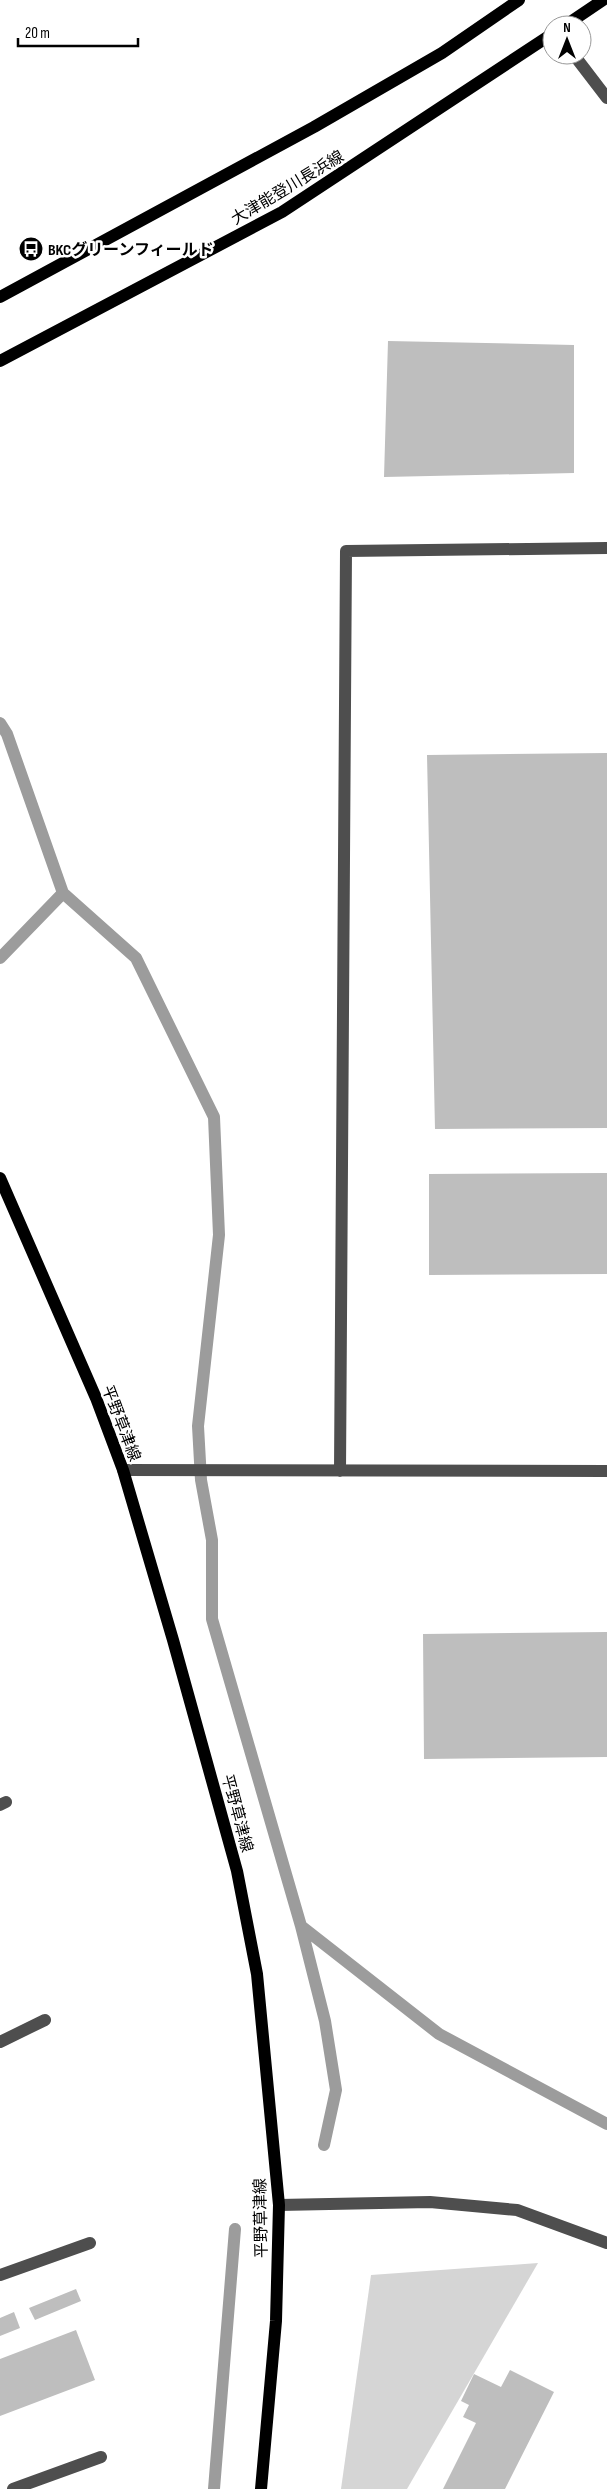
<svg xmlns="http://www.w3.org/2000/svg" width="607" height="2489" viewBox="0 0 607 2489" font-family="'Sofia Sans Condensed','Noto Sans JP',sans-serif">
<rect width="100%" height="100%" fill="#fff"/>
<path fill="#d5d5d5" d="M538,2263L407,2489H341L371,2275Z"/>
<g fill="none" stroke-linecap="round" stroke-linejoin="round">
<path stroke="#9c9c9c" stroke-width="12" d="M0,723L7,734L63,893L136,958L214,1117L219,1235L198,1426L201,1480L212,1540V1619L301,1926L439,2034L607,2124
M0,958L63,893
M301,1926L325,2021L336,2090L324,2145
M214,2489L235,2229"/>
</g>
<path fill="#bebebe" d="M388,341L574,345V473L384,477Z
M607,753V1128L435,1129L427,755Z
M607,1173V1274L429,1275V1174Z
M607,1632V1757L424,1759L423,1634Z
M76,2289L81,2301L35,2320L29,2308Z
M14,2312L20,2328L0,2336V2318Z
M76,2330L95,2380L0,2416V2359Z
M510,2370L554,2392L505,2489H443L476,2423L463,2417L469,2405L461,2401L474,2374L501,2387Z"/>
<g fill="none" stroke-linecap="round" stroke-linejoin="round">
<path stroke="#4e4e4e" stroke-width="12" d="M574,55L607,98
M123,1470L607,1471
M340,1471L346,551L607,548
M0,1805L6,1802
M0,2042L45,2020
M279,2205L430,2202L517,2210L607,2243
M0,2275L90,2243
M13,2489L101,2457"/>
<path stroke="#000" stroke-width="12" d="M566,25L603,0
M0,297L314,127L442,53L519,0
M0,361L282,212L552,34
M0,1178L96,1398L123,1470L173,1640L237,1871L257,1974L279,2205L276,2321L261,2489"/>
</g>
<defs>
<symbol id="bus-disc" viewBox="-11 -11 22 22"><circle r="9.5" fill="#000" stroke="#fff"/><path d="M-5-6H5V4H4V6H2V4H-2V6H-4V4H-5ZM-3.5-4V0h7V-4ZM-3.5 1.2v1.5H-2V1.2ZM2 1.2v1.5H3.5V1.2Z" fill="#fff"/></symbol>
</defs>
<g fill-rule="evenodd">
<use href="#bus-disc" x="17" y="235" width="28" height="28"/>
</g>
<g text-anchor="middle" stroke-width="5" stroke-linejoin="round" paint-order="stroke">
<g font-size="16" fill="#000" stroke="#fff">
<text transform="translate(287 187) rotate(-31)" y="6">大津能登川長浜線</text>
<text transform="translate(122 1423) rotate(69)" y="6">平野草津線</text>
<text transform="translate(238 1813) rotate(75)" y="6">平野草津線</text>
<text transform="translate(260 2218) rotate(-91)" y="6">平野草津線</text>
</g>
<g font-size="16" font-weight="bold" fill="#000" stroke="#fff" text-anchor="start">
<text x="48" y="255">BKCグリーンフィールド</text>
</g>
</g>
<g transform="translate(567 40)"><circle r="24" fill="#ffffff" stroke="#999999"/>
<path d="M0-4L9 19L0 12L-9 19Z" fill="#000000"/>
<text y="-8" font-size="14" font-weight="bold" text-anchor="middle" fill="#000000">N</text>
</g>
<path d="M18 38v8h120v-8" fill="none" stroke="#000000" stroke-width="2.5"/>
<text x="25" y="38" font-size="15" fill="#000000" stroke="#ffffff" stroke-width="4" paint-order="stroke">20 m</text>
</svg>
